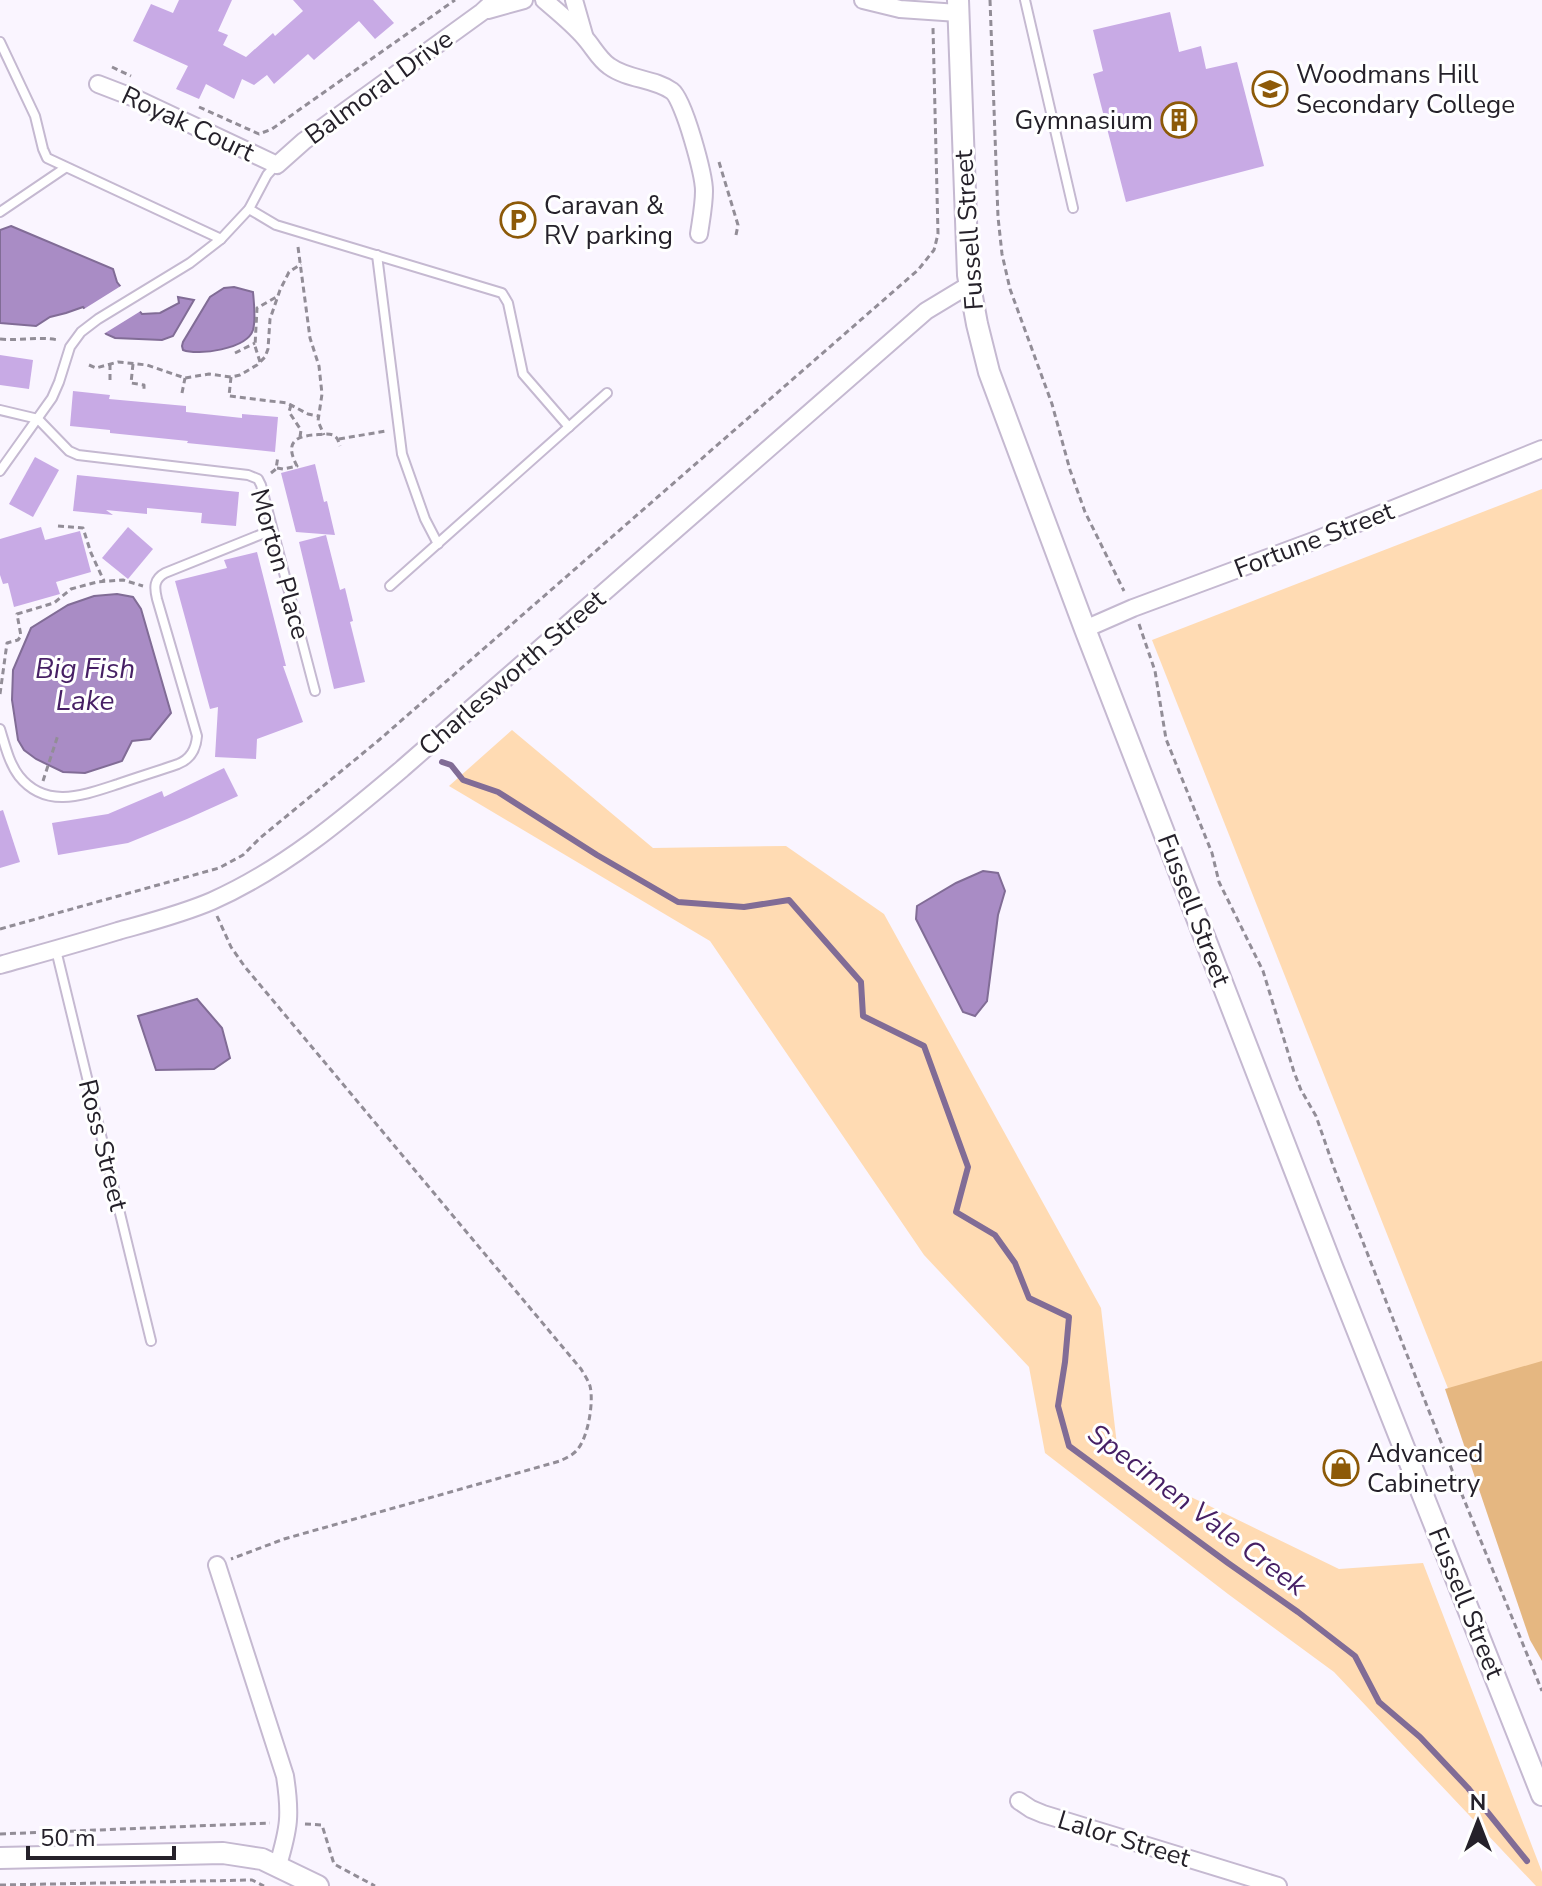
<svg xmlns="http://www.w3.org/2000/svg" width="1542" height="1886" font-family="'Nunito Sans',sans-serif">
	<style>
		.green { fill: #ffdbb3 }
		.forest { fill: #e5b781 }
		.water { fill: #a98cc5; stroke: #816c96; stroke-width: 2 }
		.pier { fill: #faf5ff }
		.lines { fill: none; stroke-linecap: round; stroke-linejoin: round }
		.stream { stroke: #816c96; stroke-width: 6 }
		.building { fill: #c8aae5 }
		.service-casing { stroke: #c5b9d1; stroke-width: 12 }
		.minor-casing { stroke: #c5b9d1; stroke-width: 20 }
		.tertiary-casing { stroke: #c5b9d1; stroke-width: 24 }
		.path { stroke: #928d97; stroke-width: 3; stroke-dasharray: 6 4; stroke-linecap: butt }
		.service { stroke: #fff; stroke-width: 8 }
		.minor { stroke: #fff; stroke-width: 16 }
		.tertiary { stroke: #fff; stroke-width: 20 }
		.labels { text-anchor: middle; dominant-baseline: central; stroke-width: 6; stroke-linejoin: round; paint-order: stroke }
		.poi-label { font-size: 26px; fill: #25212a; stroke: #fff; text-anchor: start }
		.street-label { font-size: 26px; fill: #25212a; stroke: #fff }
		.water-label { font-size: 28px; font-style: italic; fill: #461f64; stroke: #fff }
	</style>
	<rect width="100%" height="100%" fill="#faf5ff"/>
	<!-- green -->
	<g class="green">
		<polygon points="1542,489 1542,1626 1152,640"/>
		<polygon points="512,730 653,848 786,846 884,914 1101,1308 1119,1462 1339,1569 1423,1563 1542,1872 1542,1886 1536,1886 1334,1672 1228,1594 1045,1453 1029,1367 924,1255 710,941 449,786"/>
	</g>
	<!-- forest -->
	<polygon class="forest" points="1542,1361 1542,1661 1530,1640 1445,1389"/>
	<!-- water -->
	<g class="water">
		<polygon points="11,226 113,269 117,282 142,314 160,313 179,303 178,297 194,300 173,336 162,340 115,338 106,334 83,307 66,313 50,317 36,326 0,323 0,230"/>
		<path d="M 234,287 L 253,292 C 254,303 256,319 253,330 C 247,349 198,356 183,350 L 182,346 L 183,342 L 210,297 L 224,288 Z"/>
		<polygon points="117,594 133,597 141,609 171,713 150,739 132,741 122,761 85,773 63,772 36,759 24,750 18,740 12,700 13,670 31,628 68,605 94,596"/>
		<polygon points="983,871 998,873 1005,891 998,915 987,1001 975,1016 963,1012 916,919 917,906 956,883"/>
		<polygon points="197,999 222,1028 230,1058 214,1069 156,1070 138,1016"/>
	</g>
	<!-- pier -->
	<polygon class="pier" points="124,284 144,309 102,335 81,311 76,314"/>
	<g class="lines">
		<!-- stream -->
		<polyline class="stream" points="442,762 451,765 463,780 498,792 597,855 678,902 744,907 789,900 861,982 863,1016 924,1046 968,1167 956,1212 995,1235 1015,1263 1029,1298 1069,1317 1065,1362 1058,1406 1069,1446 1228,1563 1298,1612 1355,1656 1379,1702 1420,1737 1468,1788 1527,1861"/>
	</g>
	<!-- building -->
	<g class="building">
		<polygon points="179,0 232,0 218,31 228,35 223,45 246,57 273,33 275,36 303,11 293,0 373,0 394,23 375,39 359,21 314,60 308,54 274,84 267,75 254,85 242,79 234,99 206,84 199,99 176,89 188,66 133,41 151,4 173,13"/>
		<polygon points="1170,12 1179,52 1201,46 1206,69 1237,62 1264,166 1126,202 1093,74 1103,71 1093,30"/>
		<polygon points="0,355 33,360 29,389 0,385"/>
		<polygon points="73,391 110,395 109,399 186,406 186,412 242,418 242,414 278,417 275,452 187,443 188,441 110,433 110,430 70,426"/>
		<polygon points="35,457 59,470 33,517 9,504"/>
		<polygon points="315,464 324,502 327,501 335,535 296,532 281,473"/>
		<polygon points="77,475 239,492 236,526 201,523 202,513 147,508 147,514 106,510 113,515 73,511"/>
		<polygon points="41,527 45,540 80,531 91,572 56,582 60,594 14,607 8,583 3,584 0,575 0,539"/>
		<polygon points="128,527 153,549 128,579 102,558"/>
		<polygon points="326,535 340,590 345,588 353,621 350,622 365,682 334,689 299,542"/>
		<polygon points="257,552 286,666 283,666 303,722 257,739 256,759 215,757 218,707 210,709 175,581 227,568 224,560"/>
		<polygon points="224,768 238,796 187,819 128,843 58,855 52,823 108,814 162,791 164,797"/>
		<polygon points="3,810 20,862 0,868 0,811"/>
	</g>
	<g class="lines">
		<defs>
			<g id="service">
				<polyline points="1025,0 1073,208"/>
				<polyline points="0,42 35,116 43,149 47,158 221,239"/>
				<polyline points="249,209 276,225 502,293 508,303 523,374 569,427"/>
				<polyline points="0,212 65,168"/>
				<polyline points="377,255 402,454 425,519 438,544"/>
				<polyline points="0,410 38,419 69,451 78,455 248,475 258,479 261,485 315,691"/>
				<polyline points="0,471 52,398 59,382 70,347 81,332 98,319 190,263 221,239 249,209 267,175 276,165"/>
				<polyline points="390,586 607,393"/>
				<path d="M 0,729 C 5,745 9,763 19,776 C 46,810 84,795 118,784 C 138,777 158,771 178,764 C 191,759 196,749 197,736 L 157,599 C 154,587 154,579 165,573 L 272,530"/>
				<polyline points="56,950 151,1341"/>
			</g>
			<g id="minor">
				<path d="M 544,0 C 558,12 573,24 585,38 C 593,47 599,59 609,66 C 628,80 654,78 672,91 C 684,100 704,175 704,191 C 704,205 701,220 699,234"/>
				<polyline points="574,0 584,35"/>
				<polyline points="863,0 900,9 958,13"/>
				<polyline points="488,10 524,0"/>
				<polyline points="98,84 137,99 277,165 304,141 482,12 495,0"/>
				<polyline points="1085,629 1133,608 1316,540 1542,449"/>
				<path d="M 0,965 C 39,954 79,943 118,931 C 150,922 182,914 212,901 C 284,869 344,818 403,768 L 926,311 L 969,285"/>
				<path d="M 217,1565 L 285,1776 C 291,1815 289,1828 278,1865"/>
				<polyline points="1019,1801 1031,1809 1043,1814 1278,1886"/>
			</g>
			<g id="tertiary">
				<polyline points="958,0 968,275 977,324 989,372 1085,629 1333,1269 1542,1795"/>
				<polyline points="0,1858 223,1853 262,1859 318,1886"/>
			</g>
		</defs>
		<!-- service casing -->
		<use href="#service" class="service-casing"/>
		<!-- minor casing -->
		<use href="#minor" class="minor-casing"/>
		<!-- tertiary casing -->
		<use href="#tertiary" class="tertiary-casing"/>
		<!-- path -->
		<g class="path">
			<polyline points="990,0 998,217 1002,254 1010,289 1052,404 1070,470 1085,512 1124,591"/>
			<polyline points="112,67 131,76"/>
			<polyline points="199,107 259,134 272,129 455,0"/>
			<polyline points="719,162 738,225 736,235"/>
			<polyline points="298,247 310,338 319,366 322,394 318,421 324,435"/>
			<path d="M 0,339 C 20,341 38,336 58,340"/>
			<polyline points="235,353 255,343"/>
			<polyline points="260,362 255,346 257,308 278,296"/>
			<polyline points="110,364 110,384"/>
			<polyline points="133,364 131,383 144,385 144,390"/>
			<polyline points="89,365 96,368 118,362 147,365 185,378 209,374 231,377 240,375 257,365 265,357 268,349 270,319 280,290 289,272 301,264"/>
			<polyline points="231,377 229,396 287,403 308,414 318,416"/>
			<polyline points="182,393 185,378"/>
			<polyline points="291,405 289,412 301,430 300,437"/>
			<polyline points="339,439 386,431"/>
			<path d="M 277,468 L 283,469 L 297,466 C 287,447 290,437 313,435 C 318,435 327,433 333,435 C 338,438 338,440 340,446"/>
			<polyline points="271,473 276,469 278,456"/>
			<polyline points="58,526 83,528 91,553 104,581"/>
			<polyline points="1139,624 1155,671 1166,739 1212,853 1219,882 1263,971 1294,1072 1301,1090 1316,1116 1334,1168 1452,1470 1542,1691"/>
			<polyline points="0,694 7,643 18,640 21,636 17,614 54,603 71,589 97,582 123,580 143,586"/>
			<polyline points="43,781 58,735"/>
			<path d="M 217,916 L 231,947 L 245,967 L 581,1369 C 584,1374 588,1380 590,1386 C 594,1402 588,1438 577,1450 C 573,1455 566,1458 560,1461 L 284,1539 L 231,1559"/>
			<polyline points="0,929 219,868 243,855 260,838 379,740 918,270 934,250 938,234 933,28"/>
			<polyline points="305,1824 322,1825 334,1864 375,1886"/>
			<polyline points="0,1834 270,1823"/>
			<polyline points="0,1885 252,1880 264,1886"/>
		</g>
		<!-- service -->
		<use href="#service" class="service"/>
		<!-- minor -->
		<use href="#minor" class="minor"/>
		<!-- tertiary -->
		<use href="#tertiary" class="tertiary"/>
	</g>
	<!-- icons -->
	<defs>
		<symbol id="school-ring" viewBox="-11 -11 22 22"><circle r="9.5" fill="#fff" stroke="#8d5a08" stroke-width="1.5"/><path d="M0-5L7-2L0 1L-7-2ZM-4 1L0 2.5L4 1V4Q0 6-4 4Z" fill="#8d5a08"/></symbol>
		<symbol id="building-ring" viewBox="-11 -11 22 22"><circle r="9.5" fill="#fff" stroke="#8d5a08" stroke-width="1.5"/><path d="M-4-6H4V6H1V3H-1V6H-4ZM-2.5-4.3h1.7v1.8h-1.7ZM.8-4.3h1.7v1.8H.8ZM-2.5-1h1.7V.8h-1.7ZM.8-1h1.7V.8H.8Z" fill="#8d5a08"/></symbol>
		<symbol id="parking-ring" viewBox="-11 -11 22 22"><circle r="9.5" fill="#fff" stroke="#8d5a08" stroke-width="1.5"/><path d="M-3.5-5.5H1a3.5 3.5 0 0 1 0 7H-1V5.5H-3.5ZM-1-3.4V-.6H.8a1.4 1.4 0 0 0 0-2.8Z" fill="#8d5a08"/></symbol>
		<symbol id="shop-ring" viewBox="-11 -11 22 22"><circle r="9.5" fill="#fff" stroke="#8d5a08" stroke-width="1.5"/><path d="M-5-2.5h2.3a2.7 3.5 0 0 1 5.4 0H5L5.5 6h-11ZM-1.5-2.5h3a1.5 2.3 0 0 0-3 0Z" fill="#8d5a08"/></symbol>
	</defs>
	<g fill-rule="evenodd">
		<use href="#school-ring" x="1250" y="69" width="40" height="40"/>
		<use href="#building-ring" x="1159" y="100" width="40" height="40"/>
		<use href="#parking-ring" x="498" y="200" width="40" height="40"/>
		<use href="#shop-ring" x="1321" y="1448" width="40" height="40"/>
	</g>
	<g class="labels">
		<!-- poi labels -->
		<g class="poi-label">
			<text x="1296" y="74">Woodmans Hill<tspan x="1296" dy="30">Secondary College</tspan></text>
			<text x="1153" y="120" text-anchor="end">Gymnasium</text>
			<text x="544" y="205">Caravan &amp;<tspan x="544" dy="30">RV parking</tspan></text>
			<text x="1367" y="1453">Advanced<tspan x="1367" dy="30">Cabinetry</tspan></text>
		</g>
		<!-- street labels -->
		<g class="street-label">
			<text transform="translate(379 87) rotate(-36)">Balmoral Drive</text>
			<text transform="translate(188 124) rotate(25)">Royak Court</text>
			<text transform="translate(969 230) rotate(-94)">Fussell Street</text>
			<text transform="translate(1314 540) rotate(-21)">Fortune Street</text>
			<text transform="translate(280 564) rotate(74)">Morton Place</text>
			<text transform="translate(512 673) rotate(-41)">Charlesworth Street</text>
			<text transform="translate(1194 910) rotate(69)">Fussell Street</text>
			<text transform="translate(103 1145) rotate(76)">Ross Street</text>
			<text transform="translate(1466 1603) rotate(68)">Fussell Street</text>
			<text transform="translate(1124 1839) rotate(17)">Lalor Street</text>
		</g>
		<!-- water labels -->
		<g class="water-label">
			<text x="85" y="669">Big Fish<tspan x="85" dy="32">Lake</tspan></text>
			<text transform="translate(1197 1510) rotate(37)">Specimen Vale Creek</text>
		</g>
	</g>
	<!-- north arrow -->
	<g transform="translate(1478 1822)" stroke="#ffffff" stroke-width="6" paint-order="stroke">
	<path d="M0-6L14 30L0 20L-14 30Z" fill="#25212a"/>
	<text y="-12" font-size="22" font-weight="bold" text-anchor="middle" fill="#25212a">N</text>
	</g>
	<!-- scale -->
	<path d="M28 1846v12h146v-12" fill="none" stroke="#25212a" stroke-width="4"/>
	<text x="40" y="1846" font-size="24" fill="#25212a" stroke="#ffffff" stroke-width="6" paint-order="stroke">50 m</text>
</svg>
